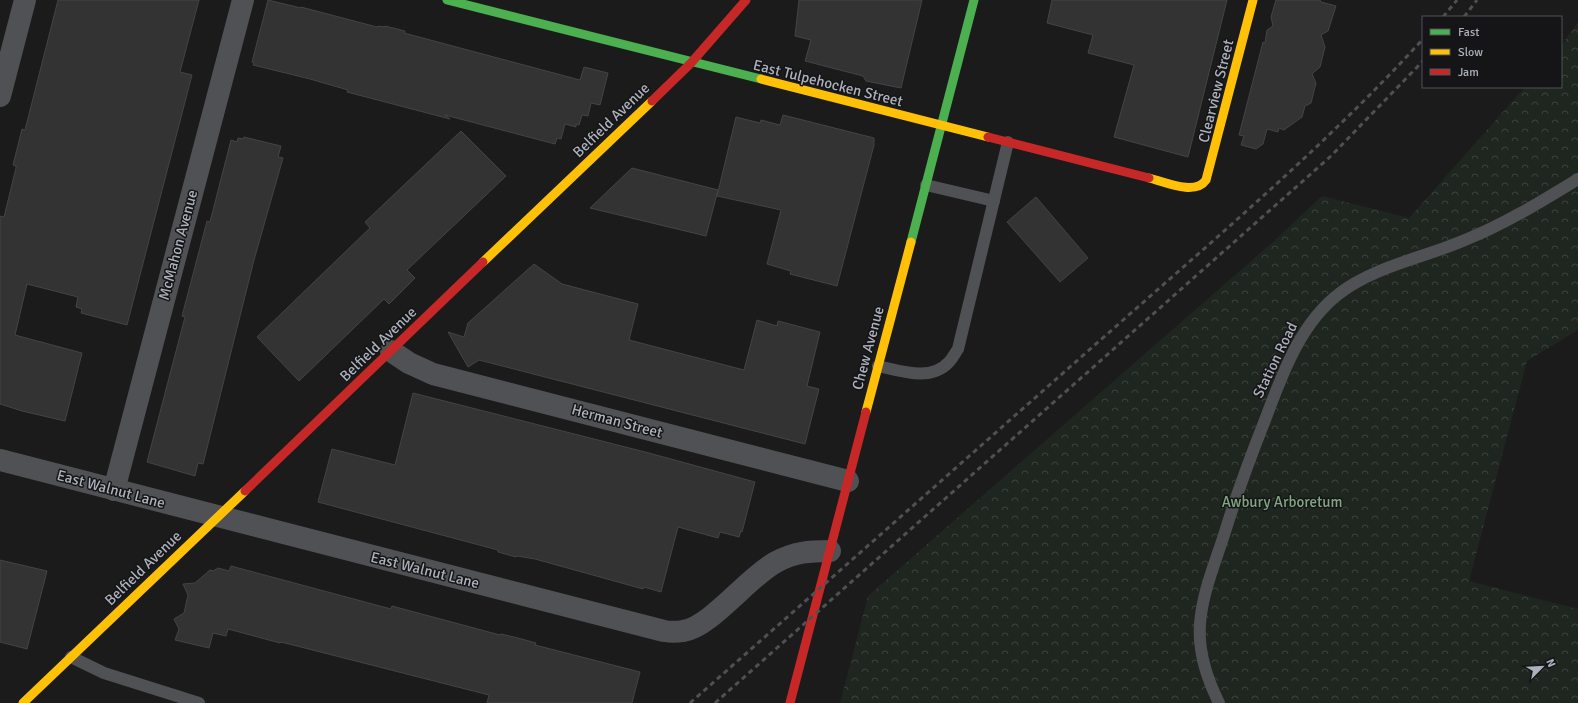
<svg xmlns="http://www.w3.org/2000/svg" width="1578" height="703" font-family="Signika,sans-serif">
	<style>
		.park { fill: url(#park-crowns) }
		.building { fill: #333; stroke: #434447 }
		.lines { fill: none; stroke-linecap: round; stroke-linejoin: round }
		.lane { stroke: #4f5154; stroke-width: 12 }
		.street { stroke: #4f5154; stroke-width: 22 }
		.fast { stroke: #4caf50; stroke-width: 9 }
		.slow { stroke: #ffc107; stroke-width: 9 }
		.jam { stroke: #c62828; stroke-width: 9 }
		.rail { stroke: #4f5053; stroke-width: 3; stroke-dasharray: 5 4; stroke-linecap: butt }
		.labels { text-anchor: middle; dominant-baseline: central; stroke-width: 3; stroke-linejoin: round; paint-order: stroke }
		.street-label { font-size: 15px; fill: #acb1bc; stroke: #151517 }
		.park-label { font-size: 15px; fill: #82a883; stroke: #151517 }
	</style>
	<defs>
		<pattern id="park-crowns" width="20" height="18" patternUnits="userSpaceOnUse"><rect width="20" height="18" fill="#1e261f"/><path d="M2 6a3 3 0 1 1 6 0M12 15a3 3 0 1 1 6 0" fill="none" stroke="#3c433e"/></pattern>
	</defs>
	<rect width="100%" height="100%" fill="#1b1b1b"/>
	<!-- park -->
	<polygon class="park" points="1578,22 1578,330 1527,361 1469,581 1578,609 1578,703 840,703 868,596 1274,241 1322,196 1409,218 1525,87 1561,87 1561,46"/>
	<!-- building -->
	<g class="building">
		<polygon points="58,0 199,0 180,72 192,75 127,325 81,313 82,309 76,307 78,297 27,284 15,335 82,353 65,421 22,411 0,404 0,216 4,217 16,168 16,166 13,165 22,129 25,130"/>
		<polygon points="268,0 301,8 301,7 377,27 378,26 385,27 385,26 405,31 404,33 580,80 584,67 608,73 600,105 591,103 588,116 582,115 579,125 576,124 576,127 565,124 561,139 557,138 555,144 445,115 450,119 347,92 348,90 310,79 253,65 254,63 252,62"/>
		<polygon points="799,0 922,0 901,88 866,81 863,76 805,61 811,40 795,36"/>
		<polygon points="1052,0 1227,0 1188,157 1114,137 1134,65 1088,53 1093,35 1047,23"/>
		<polygon points="1276,0 1320,0 1321,2 1336,6 1328,31 1321,35 1325,47 1320,67 1312,74 1316,83 1311,103 1305,106 1302,117 1284,130 1279,128 1278,132 1267,129 1263,144 1256,149 1241,145 1244,136 1239,135 1263,42 1265,43 1267,30 1273,26 1271,17"/>
		<polygon points="783,115 874,138 874,145 837,286 790,274 791,271 767,264 781,210 717,196 736,117 760,123 761,120 780,125"/>
		<polygon points="461,131 506,176 407,270 415,278 389,304 384,299 299,381 257,337 370,228 365,222"/>
		<polygon points="244,137 281,146 278,157 283,158 254,260 203,464 198,463 195,476 147,462 185,317 182,316 207,221 210,222 231,140 237,142 238,138 243,139"/>
		<polygon points="632,168 718,190 706,236 590,208"/>
		<polygon points="1036,197 1088,258 1060,282 1007,222"/>
		<polygon points="534,264 562,284 638,304 629,340 744,370 757,320 777,326 778,321 820,332 807,386 819,389 805,444 479,360 468,367 448,332 464,337 468,323"/>
		<polygon points="413,393 649,453 755,482 742,532 741,531 739,537 720,532 718,538 678,527 661,592 644,587 643,589 535,559 517,556 516,557 498,552 498,550 318,502 332,449 395,465"/>
		<polygon points="0,560 47,571 27,649 0,642"/>
		<polygon points="231,566 391,609 392,606 500,635 501,634 518,638 536,643 535,645 640,672 632,703 487,703 489,695 289,644 281,642 280,643 228,629 226,636 213,633 209,648 175,640 179,629 174,619 184,613 188,595 183,584 195,583 210,570 213,571 218,568 229,571"/>
	</g>
	<g class="lines">
		<!-- lane -->
		<g class="lane">
			<polyline points="926,185 994,201"/>
			<path d="M 878,366 C 901,371 931,382 949,362 C 953,358 955,353 958,349 L 1008,142"/>
			<polyline points="71,657 104,673 199,703"/>
			<path d="M 1219,703 C 1207,679 1198,651 1200,624 C 1202,594 1215,563 1224,535 C 1236,496 1250,458 1265,420 C 1282,375 1300,323 1340,293 C 1373,267 1426,257 1465,240 C 1505,224 1542,201 1578,179"/>
		</g>
		<!-- street -->
		<g class="street">
			<polyline points="0,96 25,0"/>
			<polyline points="391,351 409,363 433,374 848,481"/>
			<path d="M 0,460 L 664,631 C 670,632 677,632 683,631 C 711,627 748,577 776,562 C 795,552 809,551 830,551"/>
			<polyline points="114,490 243,0"/>
		</g>
		<!-- fast -->
		<g class="fast">
			<polyline points="447,0 761,79"/>
			<polyline points="911,242 974,0"/>
		</g>
		<!-- slow -->
		<g class="slow">
			<polyline points="761,79 988,137"/>
			<path d="M 1149,178 C 1165,182 1195,196 1206,180 L 1253,0"/>
			<polyline points="483,262 652,101"/>
			<polyline points="866,412 911,242"/>
			<polyline points="23,703 245,491"/>
		</g>
		<!-- jam -->
		<g class="jam">
			<polyline points="652,101 691,63 746,0"/>
			<polyline points="988,137 1149,178"/>
			<polyline points="245,491 483,262"/>
			<polyline points="790,703 866,412"/>
		</g>
		<!-- rail -->
		<g class="rail">
			<polyline points="1443,17 1457,0"/>
			<polyline points="1464,17 1477,0"/>
			<path d="M 690,703 C 834,576 978,448 1122,321 C 1225,230 1330,141 1423,39"/>
			<polyline points="715,703 1331,156 1423,61"/>
		</g>
	</g>
	<g class="labels">
		<!-- street labels -->
		<g class="street-label">
			<text transform="translate(828 83) rotate(14)">East Tulpehocken Street</text>
			<text transform="translate(1216 91) rotate(-76)">Clearview Street</text>
			<text transform="translate(611 120) rotate(-44)">Belfield Avenue</text>
			<text transform="translate(178 245) rotate(-75)">McMahon Avenue</text>
			<text transform="translate(378 344) rotate(-44)">Belfield Avenue</text>
			<text transform="translate(868 348) rotate(-75)">Chew Avenue</text>
			<text transform="translate(1275 360) rotate(-64)">Station Road</text>
			<text transform="translate(617 421) rotate(15)">Herman Street</text>
			<text transform="translate(111 489) rotate(15)">East Walnut Lane</text>
			<text transform="translate(143 568) rotate(-44)">Belfield Avenue</text>
			<text transform="translate(425 570) rotate(14)">East Walnut Lane</text>
		</g>
		<!-- park labels -->
		<g class="park-label">
			<text x="1282" y="502">Awbury Arboretum</text>
		</g>
	</g>
	<!-- legend -->
	<rect x="1422" y="16" width="140" height="72" fill="#151517" stroke="#515359"/>
	<rect x="1430" y="29" width="20" height="6" fill="#4caf50" stroke="#515359"/>
	<text x="1458" y="36" font-size="12" fill="#acb1bc">Fast</text>
	<rect x="1430" y="49" width="20" height="6" fill="#ffc107" stroke="#515359"/>
	<text x="1458" y="56" font-size="12" fill="#acb1bc">Slow</text>
	<rect x="1430" y="69" width="20" height="6" fill="#c62828" stroke="#515359"/>
	<text x="1458" y="76" font-size="12" fill="#acb1bc">Jam</text>
	<!-- north arrow -->
	<g transform="translate(1542 667) rotate(66)" stroke="#151517" stroke-width="3" paint-order="stroke">
	<path d="M0-3L7 15L0 10L-7 15Z" fill="#acb1bc"/>
	<text y="-6" font-size="11" font-weight="bold" text-anchor="middle" fill="#acb1bc">N</text>
	</g>
</svg>
